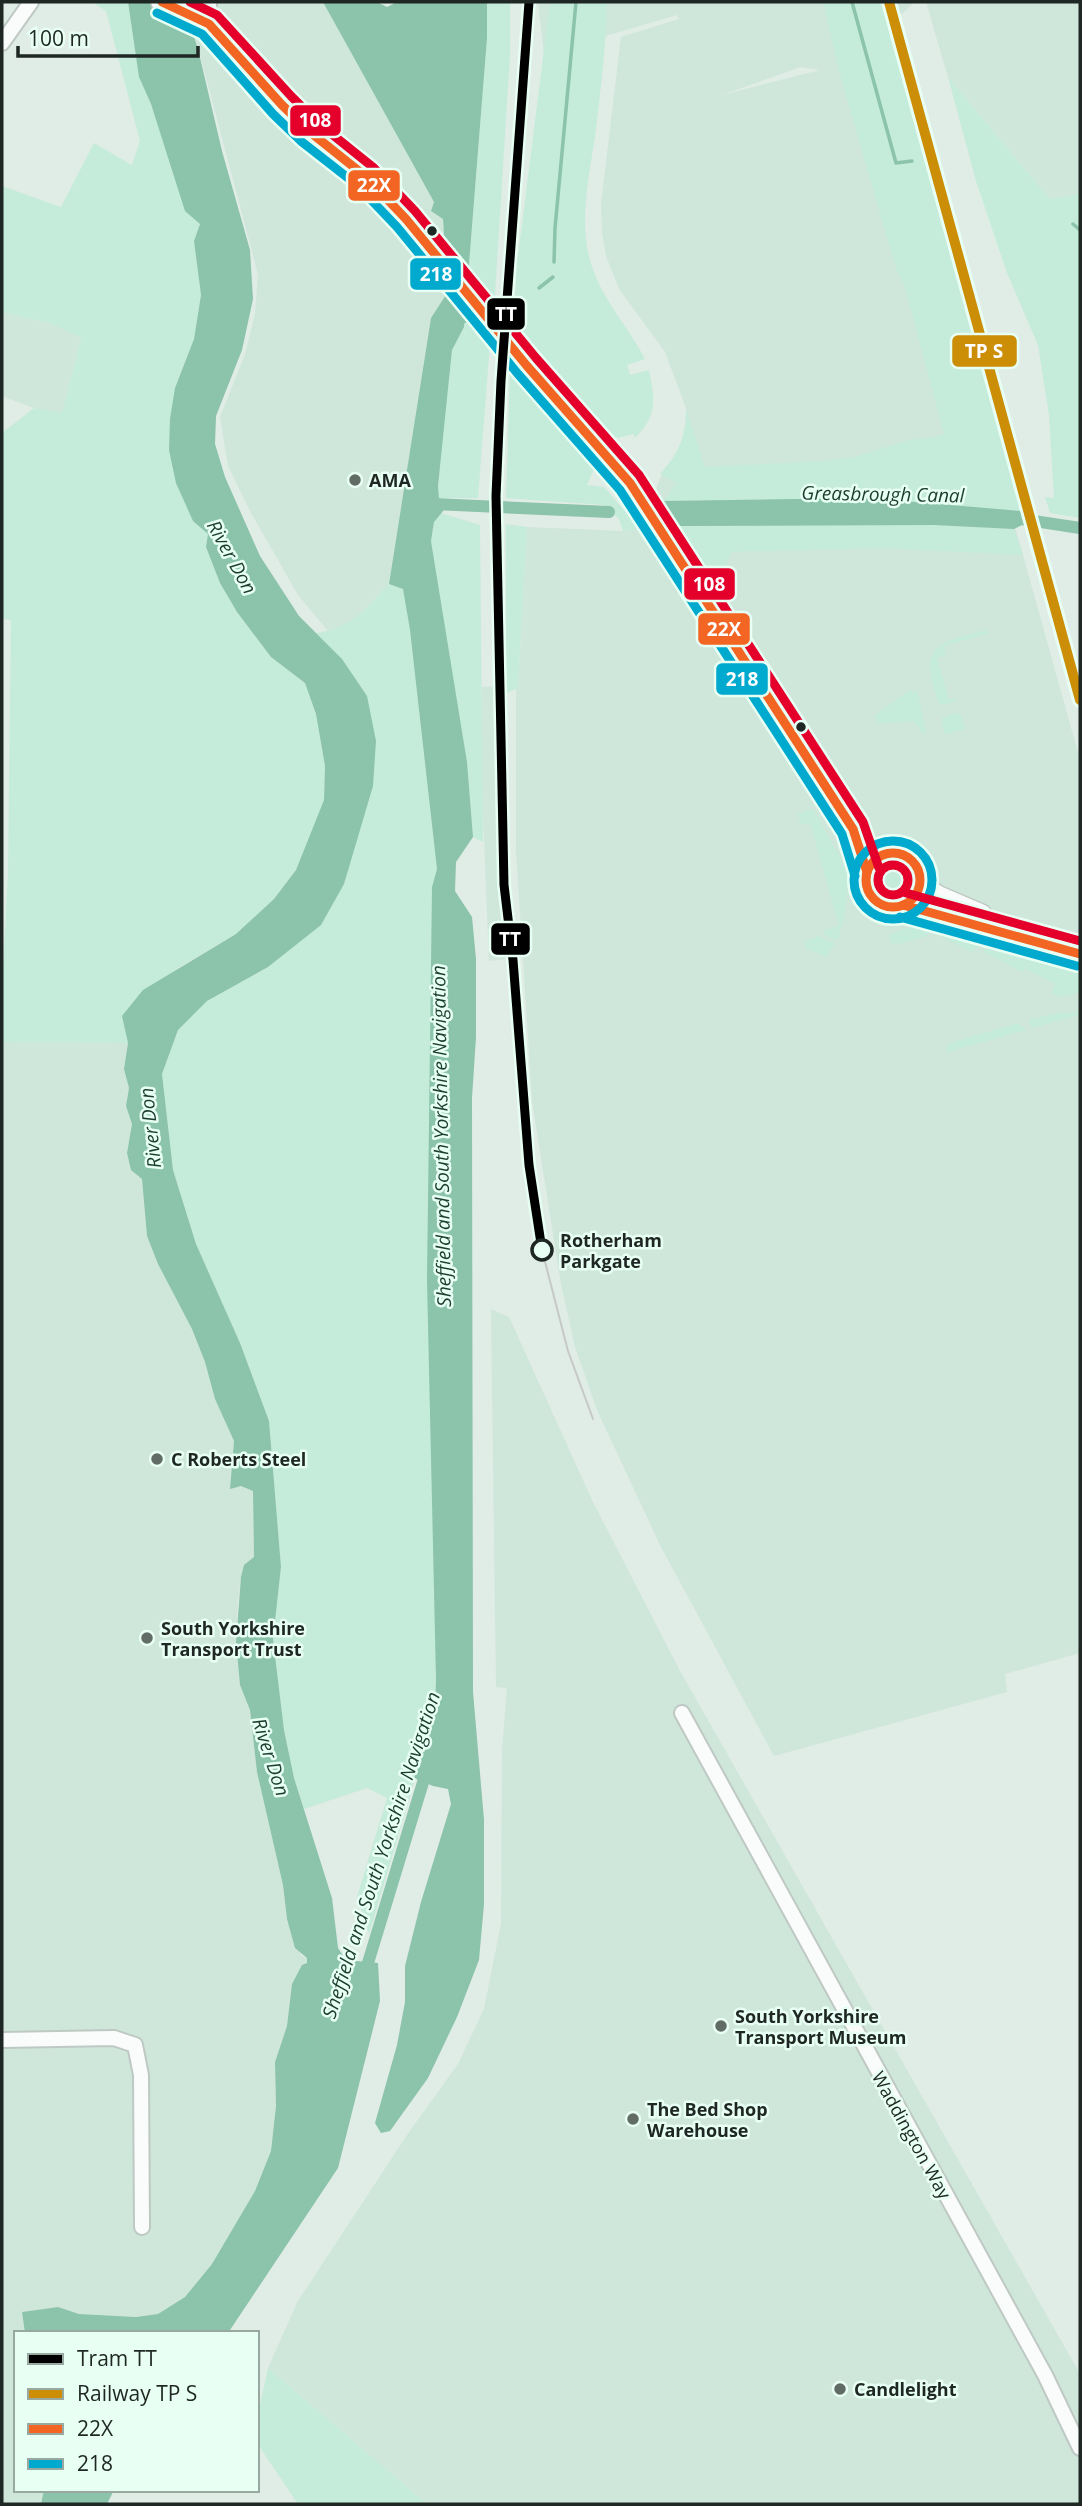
<svg xmlns="http://www.w3.org/2000/svg" width="1082" height="2506" font-family="'Open Sans',sans-serif">
	<style>
		.built { fill: #cfe6db; fill-rule: evenodd }
		.green { fill: #c5ebda }
		.water { fill: #8bc3ab }
		.lines { fill: none; stroke-linecap: round; stroke-linejoin: round }
		.stream { stroke: #8bc3ab; stroke-width: 3.5 }
		.canal { stroke: #8bc3ab; stroke-width: 12 }
		.street-casing { stroke: #bfc9c4; stroke-width: 18 }
		.primary-casing { stroke: #bfc9c4; stroke-width: 24 }
		.street { stroke: #fafcfb; stroke-width: 14 }
		.primary { stroke: #fafcfb; stroke-width: 21 }
		.tram { stroke: #c6c9c8; stroke-width: 2 }
		.bus-1-casing { stroke: #e8fff4; stroke-width: 14 }
		.bus-2-casing { stroke: #e8fff4; stroke-width: 14 }
		.bus-3-casing { stroke: #e8fff4; stroke-width: 14 }
		.bus-1 { stroke: #f26522; stroke-width: 9 }
		.bus-2 { stroke: #00a9ce; stroke-width: 9 }
		.bus-3 { stroke: #e4002b; stroke-width: 9 }
		.rail-1-casing { stroke: #e8fff4; stroke-width: 16 }
		.rail-1 { stroke: #cc8d07; stroke-width: 10 }
		.tram-1-casing { stroke: #e8fff4; stroke-width: 14 }
		.tram-1 { stroke: #000; stroke-width: 9 }
		.bus-dot { fill: #1e2723; stroke: #e8fff4; stroke-width: 2.5 }
		.poi-dot { fill: #626c67; stroke: #e8fff4; stroke-width: 2.5 }
		.stop-dot { fill: #e8fff4; stroke: #1e2723; stroke-width: 3.5 }
		.labels { text-anchor: middle; dominant-baseline: central; stroke-width: 5; stroke-linejoin: round; paint-order: stroke }
		.poi-label { font-size: 18px; font-weight: bold; fill: #1e2723; stroke: #e8fff4; text-anchor: start }
		.stop-label { font-size: 18px; font-weight: bold; fill: #1e2723; stroke: #e8fff4; text-anchor: start }
		.street-label { font-size: 18px; fill: #1e2723; stroke: #e8fff4 }
		.water-label { font-size: 19px; font-style: italic; fill: #1b3d30; stroke: #e8fff4 }
		.line-badge { stroke: #e8fff4; stroke-width: 2.5 }
		.badge-label { font-size: 19px; text-anchor: middle; font-weight: bold; fill: #fff }
	</style>
	<rect width="100%" height="100%" fill="#e0ece6"/>
	<!-- built -->
	<g class="built">
		<polygon points="186,2 323,2 434,202 431,211 443,219 445,248 450,254 449,290 431,318 389,584 351,623 328,631 298,595 250,511 228,466 220,417 245,354 255,314 258,274"/>
		<path d="M 538,2 L 915,2 L 844,66 L 917,175 L 1080,760 L 1080,1653 L 1005,1674 L 1007,1692 L 774,1756 L 661,1547 L 597,1410 L 575,1347 L 561,1284 L 532,1101 L 516,850 L 516,689 L 518,685 L 527,527 L 623,531 L 640,529 L 664,469 L 675,458 L 686,429 L 686,408 L 665,352 L 619,289 L 606,256 L 602,232 L 601,204 L 621,37 L 679,19 L 677,15 L 544,54 ZM 800,67 L 820,70 L 722,95 Z"/>
		<polygon points="926,2 1080,2 1080,194 1050,199 948,77"/>
		<polygon points="2,312 52,324 81,337 62,414 34,408 2,396"/>
		<polygon points="504,686 506,879 513,958 489,961 481,765 482,687"/>
		<polygon points="2,1042 128,1043 124,1069 129,1088 126,1106 132,1124 127,1153 131,1170 142,1179 147,1236 158,1264 192,1329 205,1362 215,1399 234,1441 230,1488 241,1486 253,1491 254,1557 241,1577 238,1602 236,1642 240,1685 250,1710 257,1772 283,1885 287,1919 301,1955 307,1958 307,1964 292,1984 287,2026 275,2062 276,2106 271,2151 255,2191 212,2264 185,2297 158,2314 136,2317 79,2314 58,2307 22,2312 25,2333 16,2333 16,2490 44,2490 41,2504 2,2504"/>
		<polygon points="491,1309 509,1317 592,1500 680,1671 1080,2374 1080,2504 427,2504 268,2368 298,2301 407,2135 458,2064 484,2009 501,1924 502,1751 507,1688 496,1687"/>
	</g>
	<!-- green -->
	<g class="green">
		<polygon points="92,2 128,2 139,77 151,104 166,147 200,224 194,241 201,295 194,339 175,388 193,521 208,534 206,547 220,583 237,612 271,657 305,683 316,714 325,766 324,801 296,870 274,899 236,934 178,968 123,1016 128,1043 2,1042 2,987 8,875 11,620 2,619 2,433 34,408 62,413 81,338 52,324 2,312 2,186 61,207 94,143 132,165 140,141 106,11"/>
		<polygon points="487,2 510,2 510,55 494,310 468,278 487,38"/>
		<path d="M 550,2 L 607,2 C 606,45 601,87 596,129 C 590,174 577,223 592,267 C 604,302 629,328 645,359 L 627,365 L 630,375 L 649,370 C 655,400 658,415 635,438 L 633,434 L 618,438 L 608,433 L 572,394 L 541,368 L 513,332 L 517,264 Z"/>
		<path d="M 823,2 L 882,2 L 1021,511 L 868,498 L 664,501 L 677,483 L 660,474 C 679,454 686,436 686,409 L 705,467 L 823,461 L 854,457 L 912,439 L 931,438 L 944,434 L 904,284 L 897,272 L 839,72 Z"/>
		<polygon points="948,77 1050,199 1080,194 1080,518 1050,513 1045,497 1054,498 1049,415 1038,345 1007,273 976,181"/>
		<polygon points="466,310 490,342 478,498 439,498 438,486 452,350 464,327"/>
		<polygon points="510,368 531,389 594,469 587,485 604,487 640,529 623,531 619,519 605,505 506,498"/>
		<polygon points="441,513 480,525 483,842 473,837 467,762 431,541 434,522"/>
		<polygon points="506,524 527,527 518,685 516,689 506,693"/>
		<polygon points="934,525 1014,529 1023,555 881,548 731,552 719,588 678,526"/>
		<path d="M 389,584 L 403,588 L 410,630 L 437,869 L 432,887 L 436,1679 L 435,1712 L 369,1934 L 357,1897 L 387,1798 L 367,1788 L 304,1809 L 294,1778 L 284,1730 L 273,1639 L 281,1566 L 269,1421 L 240,1343 L 196,1244 L 173,1170 L 162,1074 L 178,1030 L 207,1001 L 268,967 L 344,884 L 357,834 L 342,659 L 316,633 C 353,628 364,609 389,584 Z"/>
		<path d="M 986,630 L 989,633 L 944,646 L 946,655 L 937,658 L 949,700 L 956,698 L 957,700 L 945,705 L 938,702 C 935,691 929,674 930,663 C 934,638 967,636 986,630 Z"/>
		<polygon points="910,690 918,692 926,731 925,735 913,721 877,724 875,715"/>
		<polygon points="956,713 961,715 965,729 945,734 942,723 943,717"/>
		<polygon points="813,809 849,873 845,915 838,939 835,940 824,935 825,930 839,926 810,823 801,825 798,814"/>
		<circle cx="892" cy="880" r="17"/>
		<polygon points="911,926 988,937 985,943 972,952 930,931 926,936 896,945 890,942 889,935"/>
		<polygon points="818,936 835,943 827,957 805,948 805,942"/>
		<path d="M 991,937 L 1029,952 L 1075,964 L 1080,981 L 1080,992 C 1069,996 1062,999 1051,993 L 1055,984 L 1025,969 L 1022,972 L 983,952 L 988,945 Z"/>
		<polygon points="1080,1012 1080,1015 1032,1028 1028,1020 1057,1013"/>
		<polygon points="1018,1023 1026,1030 947,1052 946,1047 953,1042"/>
		<polygon points="268,2368 427,2504 298,2504 257,2443 257,2419"/>
	</g>
	<!-- water -->
	<g class="water">
		<polygon points="128,2 183,2 198,49 222,151 250,250 253,299 242,350 216,416 215,444 225,477 260,556 299,616 342,659 367,696 376,741 373,786 344,884 321,925 268,967 207,1001 178,1030 162,1074 173,1170 196,1244 240,1343 269,1421 281,1567 273,1639 284,1730 294,1778 332,1898 338,1948 346,1960 378,1963 380,2001 338,2168 228,2333 25,2333 22,2312 58,2307 79,2314 136,2317 158,2314 185,2297 212,2264 255,2191 271,2151 276,2106 275,2062 287,2026 292,1984 302,1965 307,1963 307,1958 295,1948 287,1919 283,1885 257,1772 250,1710 240,1685 236,1642 241,1577 244,1565 254,1557 253,1491 241,1486 230,1489 234,1441 215,1399 205,1362 192,1329 158,1264 147,1236 142,1179 131,1170 127,1153 132,1124 126,1106 129,1088 124,1069 128,1043 122,1016 143,990 236,934 274,899 296,870 324,800 325,766 316,714 305,683 271,657 237,612 220,583 206,547 208,534 193,521 176,483 169,450 170,419 175,388 194,339 201,295 194,241 200,224 185,211 151,104 139,77"/>
		<polygon points="323,2 377,2 387,7 397,2 487,3 487,38 464,327 452,350 438,486 439,498 448,505 434,522 431,541 467,762 473,837 456,862 455,891 472,917 476,959 476,1037 472,1098 473,1692 484,1820 484,1904 479,1960 457,2017 428,2078 390,2131 381,2133 375,2123 397,2045 405,2002 405,1966 421,1902 451,1804 448,1789 433,1786 414,1778 435,1712 436,1679 427,1280 432,887 437,869 410,630 403,589 389,584 431,318 449,290 450,255 445,249 443,219 431,211 434,202"/>
		<polygon points="868,498 1021,511 1026,523 1014,529 934,525 678,526 664,501"/>
		<polygon points="44,2490 114,2490 107,2504 41,2504"/>
	</g>
	<g class="lines">
		<!-- stream -->
		<g class="stream">
			<polyline points="852,2 896,163 912,161"/>
			<polyline points="1073,224 1080,230"/>
			<polyline points="554,262 555,228 576,2"/>
			<polyline points="539,288 553,277"/>
			<polyline points="513,304 521,299"/>
			<polyline points="461,322 477,318"/>
		</g>
		<!-- canal -->
		<g class="canal">
			<polyline points="434,504 609,512"/>
			<polyline points="1008,517 1080,528"/>
			<polyline points="364,1976 428,1766"/>
		</g>
		<defs>
			<g id="street">
				<polyline points="209,24 209,2"/>
				<polyline points="2,43 31,2"/>
				<polyline points="682,1713 1045,2375 1080,2448"/>
				<polyline points="2,2040 114,2038 135,2045 141,2075 142,2227"/>
			</g>
			<g id="primary">
				<polyline points="162,2 209,24 282,105 310,132 365,176 406,219 527,366 630,483 853,829 867,872"/>
				<circle cx="893" cy="880" r="27"/>
				<polyline points="919,885 939,897 981,915"/>
				<polyline points="903,905 1080,954"/>
			</g>
		</defs>
		<!-- street casing -->
		<use href="#street" class="street-casing"/>
		<!-- primary casing -->
		<use href="#primary" class="primary-casing"/>
		<!-- street -->
		<use href="#street" class="street"/>
		<!-- primary -->
		<use href="#primary" class="primary"/>
		<!-- tram -->
		<polyline class="tram" points="542,1250 568,1351 593,1419"/>
		<defs>
			<g id="bus-1">
				<polyline points="162,2 209,24 282,105 310,132 365,176 406,219 527,366 630,483 853,829 867,872"/>
				<circle cx="893" cy="880" r="27"/>
				<polyline points="903,905 1080,954"/>
			</g>
			<g id="bus-2">
				<polyline points="157,13 202,34 273,114 302,142 357,185 397,227 518,374 620,490 842,834 855,876"/>
				<circle cx="893" cy="880" r="39"/>
				<polyline points="900,917 1077,966"/>
			</g>
			<g id="bus-3">
				<polyline points="190,2 217,15 291,96 318,123 374,168 415,211 536,358 639,475 863,822 879,868"/>
				<circle cx="893" cy="880" r="15"/>
				<polyline points="906,893 1080,941"/>
			</g>
		</defs>
		<!-- bus-1 casing -->
		<use href="#bus-1" class="bus-1-casing"/>
		<!-- bus-2 casing -->
		<use href="#bus-2" class="bus-2-casing"/>
		<!-- bus-3 casing -->
		<use href="#bus-3" class="bus-3-casing"/>
		<!-- bus-1 -->
		<use href="#bus-1" class="bus-1"/>
		<!-- bus-2 -->
		<use href="#bus-2" class="bus-2"/>
		<!-- bus-3 -->
		<use href="#bus-3" class="bus-3"/>
		<defs>
			<polyline id="rail-1" points="889,2 1080,700"/>
		</defs>
		<!-- rail-1 casing -->
		<use href="#rail-1" class="rail-1-casing"/>
		<!-- rail-1 -->
		<use href="#rail-1" class="rail-1"/>
		<defs>
			<polyline id="tram-1" points="529,2 501,381 496,496 504,885 513,960 529,1165 542,1250"/>
		</defs>
		<!-- tram-1 casing -->
		<use href="#tram-1" class="tram-1-casing"/>
		<!-- tram-1 -->
		<use href="#tram-1" class="tram-1"/>
	</g>
	<!-- markers -->
	<g class="bus-dot">
		<circle cx="432" cy="231" r="6"/>
		<circle cx="801" cy="727" r="6"/>
	</g>
	<g class="poi-dot">
		<circle cx="355" cy="480" r="7"/>
		<circle cx="157" cy="1459" r="7"/>
		<circle cx="147" cy="1638" r="7"/>
		<circle cx="721" cy="2026" r="7"/>
		<circle cx="633" cy="2119" r="7"/>
		<circle cx="840" cy="2389" r="7"/>
	</g>
	<circle class="stop-dot" cx="542" cy="1250" r="10"/>
	<g class="labels">
		<!-- poi labels -->
		<g class="poi-label">
			<text x="369" y="480">AMA</text>
			<text x="171" y="1459">C Roberts Steel</text>
			<text x="161" y="1628">South Yorkshire<tspan x="161" dy="21">Transport Trust</tspan></text>
			<text x="735" y="2016">South Yorkshire<tspan x="735" dy="21">Transport Museum</tspan></text>
			<text x="647" y="2109">The Bed Shop<tspan x="647" dy="21">Warehouse</tspan></text>
			<text x="854" y="2389">Candlelight</text>
		</g>
		<!-- stop labels -->
		<g class="stop-label">
			<text x="560" y="1240">Rotherham<tspan x="560" dy="21">Parkgate</tspan></text>
		</g>
		<!-- street labels -->
		<g class="street-label">
			<text transform="translate(912 2135) rotate(61)">Waddington Way</text>
		</g>
		<!-- water labels -->
		<g class="water-label">
			<text transform="translate(883 494) rotate(1)">Greasbrough Canal</text>
			<text transform="translate(232 557) rotate(61)">River Don</text>
			<text transform="translate(150 1128) rotate(-96)">River Don</text>
			<text transform="translate(441 1136) rotate(-91)">Sheffield and South Yorkshire Navigation</text>
			<text transform="translate(271 1757) rotate(72)">River Don</text>
			<text transform="translate(381 1855) rotate(-72)">Sheffield and South Yorkshire Navigation</text>
		</g>
	</g>
	<g class="line-badge">
		<rect x="289" y="104" width="53" height="33" rx="7" fill="#e4002b"/>
		<rect x="347" y="169" width="54" height="33" rx="7" fill="#f26522"/>
		<rect x="409" y="257" width="53" height="34" rx="7" fill="#00a9ce"/>
		<rect x="486" y="297" width="40" height="34" rx="7" fill="#000"/>
		<rect x="951" y="334" width="67" height="34" rx="7" fill="#cc8d07"/>
		<rect x="683" y="567" width="53" height="34" rx="7" fill="#e4002b"/>
		<rect x="697" y="612" width="54" height="34" rx="7" fill="#f26522"/>
		<rect x="715" y="662" width="54" height="34" rx="7" fill="#00a9ce"/>
		<rect x="490" y="922" width="41" height="34" rx="7" fill="#000"/>
	</g>
	<g class="badge-label">
		<text x="315" y="127">108</text>
		<text x="374" y="192">22X</text>
		<text x="436" y="281">218</text>
		<text x="506" y="321">TT</text>
		<text x="984" y="358">TP S</text>
		<text x="709" y="591">108</text>
		<text x="724" y="636">22X</text>
		<text x="742" y="686">218</text>
		<text x="510" y="946">TT</text>
	</g>
	<!-- border -->
	<rect width="1082" height="2506" fill="none" stroke="#1e2723" stroke-width="7"/>
	<!-- legend -->
	<rect x="14" y="2331" width="245" height="161" fill="#e8fff4" stroke="#97a9a0" stroke-width="2"/>
	<rect x="28" y="2354" width="35" height="10" fill="#000000" stroke="#97a9a0" stroke-width="2"/>
	<text x="77" y="2366" font-size="21" fill="#1e2723">Tram TT</text>
	<rect x="28" y="2389" width="35" height="10" fill="#cc8d07" stroke="#97a9a0" stroke-width="2"/>
	<text x="77" y="2401" font-size="21" fill="#1e2723">Railway TP S</text>
	<rect x="28" y="2424" width="35" height="10" fill="#f26522" stroke="#97a9a0" stroke-width="2"/>
	<text x="77" y="2436" font-size="21" fill="#1e2723">22X</text>
	<rect x="28" y="2459" width="35" height="10" fill="#00a9ce" stroke="#97a9a0" stroke-width="2"/>
	<text x="77" y="2471" font-size="21" fill="#1e2723">218</text>
	<!-- scale -->
	<path d="M18 46v10h180v-10" fill="none" stroke="#1e2723" stroke-width="3.5"/>
	<text x="28" y="46" font-size="21" fill="#1e2723" stroke="#e8fff4" stroke-width="5" paint-order="stroke">100 m</text>
</svg>
